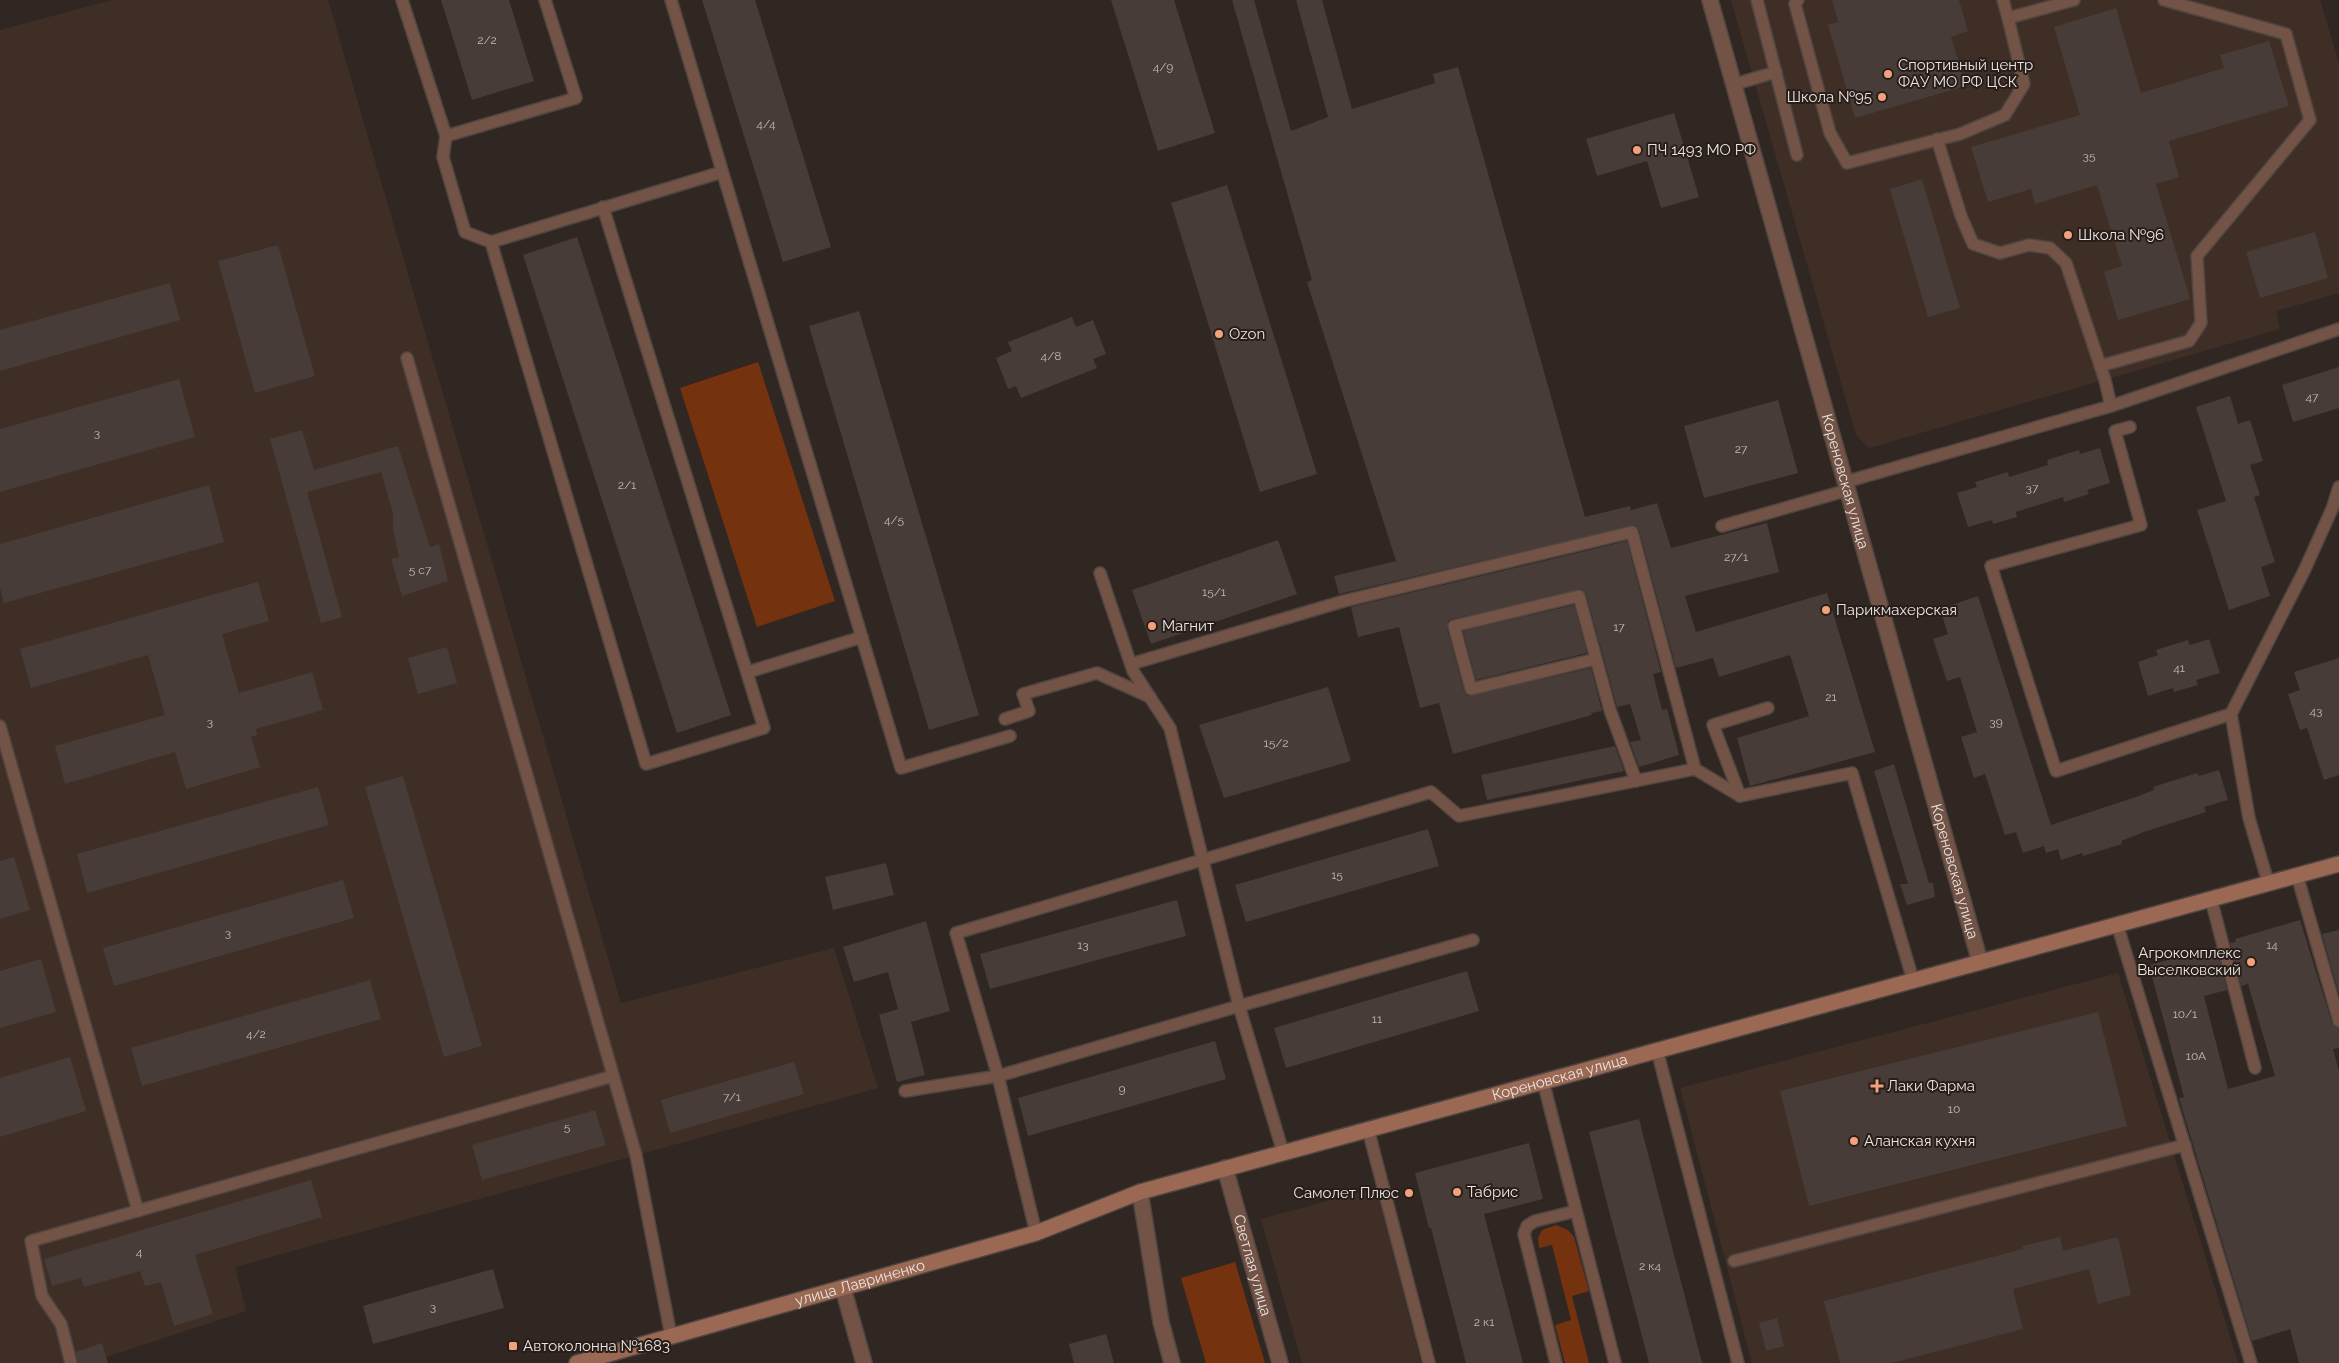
<svg xmlns="http://www.w3.org/2000/svg" width="2339" height="1363" font-family="Raleway,sans-serif">
	<style>
		.built { fill: #3f2e26 }
		.green { fill: #74320e }
		.building { fill: #473c37 }
		.lines { fill: none; stroke-linecap: round; stroke-linejoin: round }
		.lane-casing { stroke: #4f4541; stroke-width: 14 }
		.street-casing { stroke: #4f4541; stroke-width: 18 }
		.secondary-casing { stroke: #4f4541; stroke-width: 18 }
		.lane { stroke: #725345; stroke-width: 11 }
		.street { stroke: #725345; stroke-width: 15 }
		.secondary { stroke: #9b6953; stroke-width: 15 }
		.poi-dot { fill: #f1a17c; stroke: #271d19; stroke-width: 2 }
		.labels { text-anchor: middle; dominant-baseline: central; stroke-width: 4; stroke-linejoin: round; paint-order: stroke }
		.number-label { font-size: 12px; fill: #c2bab6 }
		.poi-label { font-size: 15px; fill: #ebe4e1; stroke: #271d19; text-anchor: start }
		.street-label { font-size: 15px; fill: #ebe4e1; stroke: #271d19 }
	</style>
	<rect width="100%" height="100%" fill="#312722"/>
	<!-- built -->
	<g class="built">
		<polygon points="112,0 328,0 621,1003 834,948 878,1088 235,1267 246,1311 88,1363 0,1363 0,30"/>
		<polygon points="1731,0 2320,0 2339,63 2339,293 2276,311 2280,329 1869,448 1856,435"/>
		<polygon points="2118,973 2238,1363 1752,1363 1680,1088"/>
		<polygon points="1376,1188 1421,1363 1302,1363 1261,1219"/>
	</g>
	<!-- green -->
	<g class="green">
		<polygon points="758,362 835,601 757,627 680,388"/>
		<polygon points="1556,1225 1568,1230 1574,1237 1589,1291 1572,1296 1589,1363 1565,1363 1555,1325 1571,1320 1552,1245 1539,1248 1538,1238 1542,1230"/>
		<polygon points="1235,1262 1265,1363 1206,1363 1181,1278"/>
	</g>
	<!-- building -->
	<g class="building">
		<polygon points="441,0 509,0 534,81 472,100"/>
		<polygon points="702,0 755,0 831,247 783,262"/>
		<polygon points="1111,0 1174,0 1215,133 1158,151"/>
		<polygon points="1232,0 1254,0 1291,131 1328,117 1296,0 1322,0 1352,109 1435,83 1433,74 1458,67 1585,517 1630,506 1631,510 1657,503 1671,548 1767,523 1779,572 1685,596 1696,632 1827,593 1875,752 1750,786 1737,738 1809,716 1790,655 1719,677 1713,658 1676,668 1639,530 1635,525 1339,594 1334,576 1396,561 1307,282 1312,280"/>
		<polygon points="1832,0 1959,0 1968,31 1951,37 1966,86 1855,118 1828,25 1838,22"/>
		<polygon points="2116,8 2141,93 2224,68 2220,55 2269,41 2289,106 2169,141 2179,177 2156,184 2190,299 2118,320 2104,272 2122,266 2097,185 2035,204 2031,189 1988,202 1971,147 2080,115 2054,27"/>
		<polygon points="1674,113 1699,197 1661,208 1647,161 1597,176 1586,139"/>
		<polygon points="1922,179 1960,308 1928,317 1890,189"/>
		<polygon points="1227,185 1317,474 1260,492 1171,203"/>
		<polygon points="2315,232 2328,278 2260,298 2246,252"/>
		<polygon points="577,237 731,715 677,733 523,255"/>
		<polygon points="278,245 315,376 255,393 218,261"/>
		<polygon points="170,283 180,320 0,371 0,330"/>
		<polygon points="859,311 979,715 929,730 809,326"/>
		<polygon points="1072,317 1076,327 1093,320 1106,354 1093,359 1097,368 1021,398 1016,386 1008,389 996,358 1012,351 1008,342"/>
		<polygon points="2339,367 2339,408 2293,422 2282,385"/>
		<polygon points="179,379 195,437 0,492 0,429"/>
		<polygon points="2230,396 2238,424 2250,420 2263,461 2250,465 2260,495 2254,497 2275,562 2261,567 2270,596 2229,610 2197,510 2226,501 2196,407"/>
		<polygon points="1778,400 1798,473 1704,498 1684,426"/>
		<polygon points="302,430 314,470 398,446 430,547 439,544 448,581 402,596 391,559 399,557 393,528 393,513 381,472 307,492 342,617 321,623 270,439"/>
		<polygon points="2100,448 2110,483 2087,490 2089,494 2064,502 2063,497 2016,512 2017,517 1993,524 1992,520 1968,527 1957,493 1977,487 1975,482 2008,472 2009,477 2048,465 2047,460 2079,450 2080,454"/>
		<polygon points="209,485 224,542 4,603 0,588 0,544"/>
		<polygon points="1278,540 1297,594 1151,644 1132,590"/>
		<polygon points="1627,541 1661,672 1653,674 1662,710 1667,709 1679,755 1639,767 1630,742 1641,740 1630,704 1617,707 1586,594 1582,589 1452,619 1448,621 1447,628 1464,691 1468,696 1591,668 1602,711 1591,713 1592,715 1453,754 1439,703 1420,708 1399,627 1358,637 1351,607"/>
		<polygon points="258,582 269,621 222,634 239,693 312,672 323,710 256,729 257,735 251,737 260,767 186,789 175,752 65,784 55,746 165,715 148,655 31,688 20,649"/>
		<polygon points="1978,596 2051,825 2136,797 2154,790 2153,787 2197,773 2199,776 2219,770 2228,800 2204,807 2206,812 2144,832 2121,841 2122,844 2083,856 2082,853 2061,860 2058,849 2046,853 2044,846 2023,853 2016,832 2005,835 1985,774 1974,778 1961,737 1977,732 1960,677 1947,681 1933,639 1948,634 1940,609"/>
		<polygon points="1574,605 1587,653 1476,680 1463,631"/>
		<polygon points="2209,639 2220,673 2196,680 2198,685 2174,692 2173,688 2148,696 2138,662 2158,655 2156,650 2188,640 2190,645"/>
		<polygon points="447,647 457,683 418,694 408,658"/>
		<polygon points="2339,658 2339,775 2324,780 2307,728 2300,730 2288,694 2300,690 2294,672"/>
		<polygon points="1328,687 1351,761 1224,798 1199,725"/>
		<polygon points="1615,746 1624,771 1487,800 1481,775"/>
		<polygon points="1894,764 1929,883 1933,883 1935,897 1907,905 1900,884 1908,884 1874,771"/>
		<polygon points="403,776 482,1046 444,1057 365,787"/>
		<polygon points="318,787 329,825 87,893 77,854"/>
		<polygon points="1428,829 1439,866 1246,922 1235,885"/>
		<polygon points="14,857 30,910 0,919 0,861"/>
		<polygon points="886,863 894,895 833,910 825,877"/>
		<polygon points="343,880 354,918 114,986 103,948"/>
		<polygon points="1177,900 1186,936 990,989 980,954"/>
		<polygon points="2300,920 2332,1023 2339,1028 2339,1048 2333,1049 2339,1071 2339,1363 2299,1363 2290,1329 2252,1341 2179,1098 2184,1097 2149,965 2216,947 2227,990 2204,996 2228,1089 2275,1076 2248,984 2241,986 2230,943 2236,942 2235,939"/>
		<polygon points="926,921 950,1011 911,1022 925,1075 897,1082 879,1015 898,1009 888,972 854,982 843,947"/>
		<polygon points="2339,930 2339,994 2322,934"/>
		<polygon points="41,959 56,1012 0,1028 0,971"/>
		<polygon points="1467,971 1479,1011 1286,1068 1274,1028"/>
		<polygon points="370,980 381,1019 142,1086 131,1048"/>
		<polygon points="2098,1012 2127,1126 1809,1206 1780,1091"/>
		<polygon points="1215,1041 1226,1079 1028,1136 1018,1098"/>
		<polygon points="70,1057 86,1111 0,1137 0,1078"/>
		<polygon points="794,1062 804,1094 670,1133 661,1100"/>
		<polygon points="595,1110 606,1145 482,1180 472,1145"/>
		<polygon points="1639,1119 1702,1363 1649,1363 1606,1199 1589,1132"/>
		<polygon points="1529,1143 1543,1199 1484,1214 1523,1363 1466,1363 1431,1228 1429,1228 1415,1173"/>
		<polygon points="311,1180 322,1217 195,1255 213,1314 174,1326 161,1282 145,1286 140,1271 84,1287 81,1278 52,1286 44,1259"/>
		<polygon points="2060,1237 2063,1251 2118,1237 2131,1295 2098,1304 2089,1269 2013,1289 2023,1329 1892,1363 1840,1363 1824,1301 2023,1249 2022,1246"/>
		<polygon points="493,1269 504,1308 373,1344 363,1306"/>
		<polygon points="1777,1318 1784,1346 1766,1351 1759,1323"/>
		<polygon points="1106,1334 1114,1363 1074,1363 1069,1344"/>
		<polygon points="102,1343 108,1363 78,1363 76,1352"/>
	</g>
	<g class="lines">
		<defs>
			<g id="lane">
				<polyline points="402,0 446,136 576,98 545,0"/>
				<polyline points="671,0 901,768 1010,736"/>
				<polyline points="1757,0 1797,155"/>
				<polyline points="1798,0 1795,4 1830,133 1847,163 1960,134 2005,115 2024,84 2008,18 2074,0"/>
				<polyline points="2003,0 2008,18"/>
				<polyline points="1735,84 1776,72"/>
				<polyline points="446,136 443,157 465,232 491,242 646,764 764,728 603,207"/>
				<polyline points="1937,139 1961,216 1973,244 2000,253 2029,245 2050,248 2066,263 2105,380 2111,406"/>
				<polyline points="491,242 722,172"/>
				<polyline points="407,358 636,1155 671,1336"/>
				<polyline points="2100,366 2189,341 2201,323 2197,256 2310,120 2286,34 2164,0"/>
				<polyline points="2130,427 2115,431 2141,525 1991,566 2056,771 2231,714"/>
				<polyline points="1845,482 2111,406 2339,329"/>
				<polyline points="1722,526 1848,490"/>
				<polyline points="1100,573 1133,671 1170,728 1239,1006 1283,1152"/>
				<polyline points="1596,659 1471,689 1454,626 1579,596 1610,710 1636,781"/>
				<polyline points="1131,664 1344,601 1632,532 1695,769"/>
				<polyline points="748,672 862,637"/>
				<polyline points="1768,708 1713,725 1740,796 1852,773 1913,980"/>
				<polyline points="1005,719 1029,711 1023,694 1097,673 1150,697"/>
				<polyline points="0,726 138,1211"/>
				<polyline points="2297,875 2339,1021"/>
				<polyline points="2268,882 2249,818 2231,714 2305,569 2332,509 2339,487"/>
				<polyline points="2211,899 2255,1068"/>
				<polyline points="2117,924 2251,1363"/>
				<polyline points="1657,1050 1738,1363"/>
				<polyline points="1543,1081 1615,1363"/>
				<polyline points="905,1091 998,1076 1239,1006 1473,940"/>
				<polyline points="1368,1129 1429,1363"/>
				<polyline points="1036,1233 998,1076 956,933 1431,792 1459,816 1695,769 1740,796"/>
				<polyline points="1734,1261 2185,1145"/>
				<polyline points="71,1363 61,1324 42,1296 31,1241 613,1076"/>
				<polyline points="1556,1363 1524,1234 1527,1226 1535,1221 1576,1211"/>
			</g>
			<g id="street">
				<path id="s1" d="M 1710,0 L 1980,962"/>
				<path id="s2" d="M 1225,1168 L 1280,1363"/>
				<polyline points="1140,1192 1161,1322 1172,1363"/>
				<polyline points="843,1288 864,1363"/>
			</g>
			<g id="secondary">
				<path id="s3" d="M 577,1363 L 1036,1233 L 1140,1192 L 2339,864"/>
			</g>
		</defs>
		<!-- lane casing -->
		<use href="#lane" class="lane-casing"/>
		<!-- street casing -->
		<use href="#street" class="street-casing"/>
		<!-- secondary casing -->
		<use href="#secondary" class="secondary-casing"/>
		<!-- lane -->
		<use href="#lane" class="lane"/>
		<!-- street -->
		<use href="#street" class="street"/>
		<!-- secondary -->
		<use href="#secondary" class="secondary"/>
	</g>
	<!-- markers -->
	<g class="poi-dot">
		<circle cx="1888" cy="74" r="5"/>
		<circle cx="1882" cy="97" r="5"/>
		<circle cx="1637" cy="150" r="5"/>
		<circle cx="2068" cy="235" r="5"/>
		<circle cx="1219" cy="334" r="5"/>
		<circle cx="1826" cy="610" r="5"/>
		<circle cx="1152" cy="626" r="5"/>
		<circle cx="2251" cy="962" r="5"/>
		<path d="M1874.5 1078.5h5v5h5v5h-5v5h-5v-5h-5v-5h5z"/>
		<circle cx="1854" cy="1141" r="5"/>
		<circle cx="1457" cy="1192" r="5"/>
		<circle cx="1409" cy="1193" r="5"/>
		<rect x="508" y="1341" width="10" height="10" rx="2.5"/>
	</g>
	<g class="labels">
		<!-- number labels -->
		<g class="number-label">
			<text x="487" y="40">2/2</text>
			<text x="1163" y="67">4/9</text>
			<text x="766" y="124">4/4</text>
			<text x="2089" y="156">35</text>
			<text x="1051" y="356">4/8</text>
			<text x="2312" y="397">47</text>
			<text x="97" y="433">3</text>
			<text x="1741" y="449">27</text>
			<text x="627" y="485">2/1</text>
			<text x="2032" y="488">37</text>
			<text x="894" y="520">4/5</text>
			<text x="1736" y="557">27/1</text>
			<text x="420" y="570">5 с7</text>
			<text x="1214" y="592">15/1</text>
			<text x="1619" y="627">17</text>
			<text x="2179" y="668">41</text>
			<text x="1831" y="697">21</text>
			<text x="2316" y="711">43</text>
			<text x="210" y="722">3</text>
			<text x="1996" y="722">39</text>
			<text x="1276" y="743">15/2</text>
			<text x="1337" y="875">15</text>
			<text x="228" y="933">3</text>
			<text x="1083" y="945">13</text>
			<text x="2272" y="945">14</text>
			<text x="2185" y="1014">10/1</text>
			<text x="1377" y="1019">11</text>
			<text x="256" y="1034">4/2</text>
			<text x="2196" y="1056">10А</text>
			<text x="1122" y="1089">9</text>
			<text x="732" y="1097">7/1</text>
			<text x="1954" y="1109">10</text>
			<text x="567" y="1127">5</text>
			<text x="139" y="1252">4</text>
			<text x="1650" y="1266">2 к4</text>
			<text x="433" y="1307">3</text>
			<text x="1484" y="1322">2 к1</text>
		</g>
		<!-- poi labels -->
		<g class="poi-label">
			<text x="1898" y="65">Спортивный центр<tspan x="1898" dy="17">ФАУ МО РФ ЦСК</tspan></text>
			<text x="1872" y="97" text-anchor="end">Школа №95</text>
			<text x="1647" y="150">ПЧ 1493 МО РФ</text>
			<text x="2078" y="235">Школа №96</text>
			<text x="1229" y="334">Ozon</text>
			<text x="1836" y="610">Парикмахерская</text>
			<text x="1162" y="626">Магнит</text>
			<text x="2241" y="953" text-anchor="end">Агрокомплекс<tspan x="2241" dy="17">Выселковский</tspan></text>
			<text x="1887" y="1086">Лаки Фарма</text>
			<text x="1864" y="1141">Аланская кухня</text>
			<text x="1467" y="1192">Табрис</text>
			<text x="1399" y="1193" text-anchor="end">Самолет Плюс</text>
			<text x="523" y="1346">Автоколонна №1683</text>
		</g>
		<!-- street labels -->
		<g class="street-label">
			<text stroke="none"><textPath href="#s1" startOffset="500">Кореновская улица</textPath></text>
			<text stroke="none"><textPath href="#s1" startOffset="905">Кореновская улица</textPath></text>
			<text stroke="none"><textPath href="#s3" startOffset="1024">Кореновская улица</textPath></text>
			<text stroke="none"><textPath href="#s2" startOffset="101">Светлая улица</textPath></text>
			<text stroke="none"><textPath href="#s3" startOffset="294">улица Лавриненко</textPath></text>
		</g>
	</g>
</svg>
